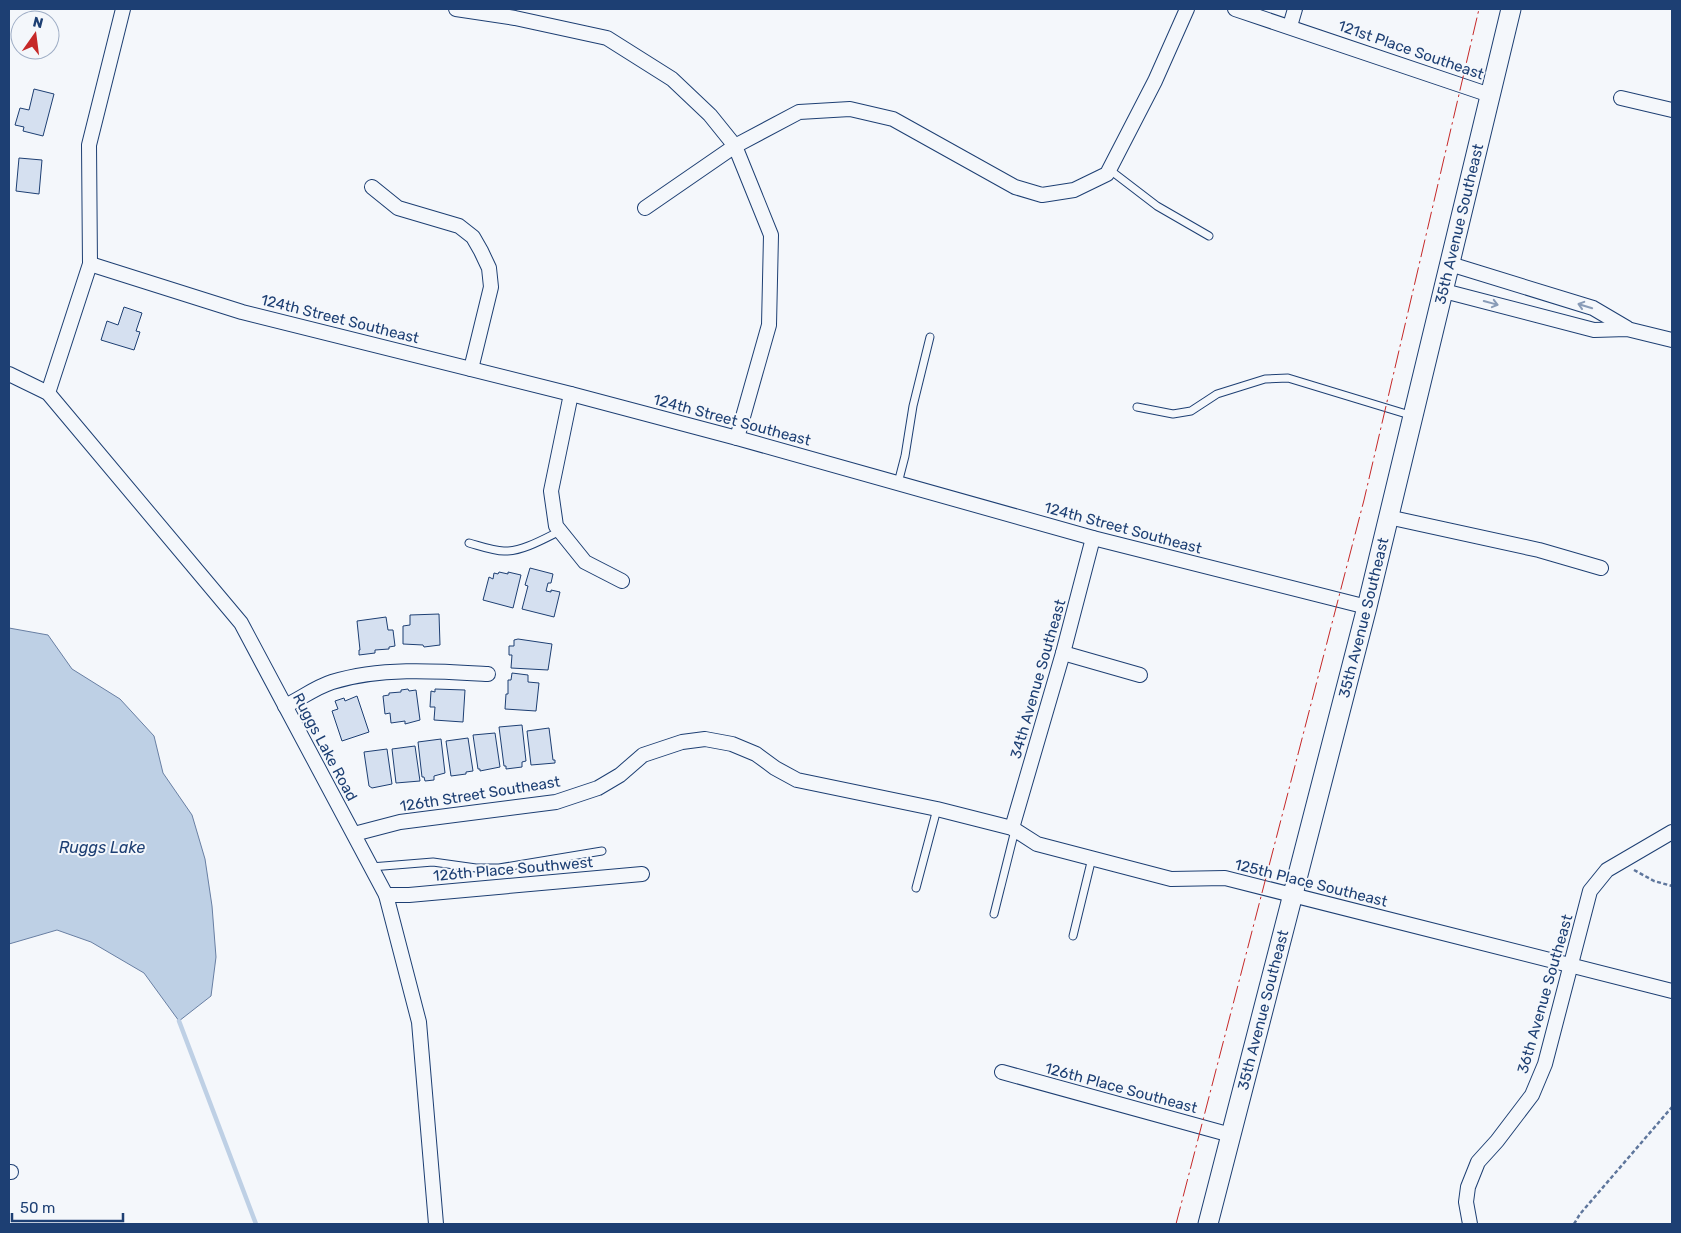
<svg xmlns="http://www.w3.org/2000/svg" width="1681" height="1233" font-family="Rubik,sans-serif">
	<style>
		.water { fill: #bed0e5; stroke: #687fa3 }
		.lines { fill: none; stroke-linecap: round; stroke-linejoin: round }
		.stream { stroke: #bed0e5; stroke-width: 4.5 }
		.building { fill: #d5e0f0; stroke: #1d3f73 }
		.lane-casing { stroke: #1d3f73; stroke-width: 9 }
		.street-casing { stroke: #1d3f73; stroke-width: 16 }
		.secondary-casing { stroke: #1d3f73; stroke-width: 21 }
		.path { stroke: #5e769c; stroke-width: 2.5; stroke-dasharray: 4 2.5; stroke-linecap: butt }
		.lane { stroke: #f4f7fb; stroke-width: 7 }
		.street { stroke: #f4f7fb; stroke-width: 14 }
		.secondary { stroke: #f4f7fb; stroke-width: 19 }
		.power { stroke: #c62828; stroke-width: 1; stroke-dasharray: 18 4 2.5 4; stroke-linecap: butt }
		.oneway { stroke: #889bb7 }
		.labels { text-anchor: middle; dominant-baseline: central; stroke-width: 4; stroke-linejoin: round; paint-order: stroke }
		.street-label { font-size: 15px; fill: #1d3f73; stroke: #f4f7fb }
		.water-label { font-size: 16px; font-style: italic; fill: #1d3f73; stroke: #f4f7fb }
	</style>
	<rect width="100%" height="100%" fill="#f4f7fb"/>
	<!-- water -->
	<polygon class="water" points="9,628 48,635 72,669 120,699 154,736 163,773 192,815 205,859 212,906 216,957 211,996 179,1021 144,973 91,942 57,930 9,944"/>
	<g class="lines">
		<!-- stream -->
		<polyline class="stream" points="179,1021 256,1224"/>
	</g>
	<!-- building -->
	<g class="building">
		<polygon points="34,89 54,94 43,136 23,131 24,127 15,125 20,108 29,110"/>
		<polygon points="19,158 42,160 39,194 16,191"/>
		<polygon points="124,307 142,313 136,331 140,332 134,350 101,340 107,321 118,325"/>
		<polygon points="530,568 553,574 551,583 548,583 546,591 551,592 551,590 560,592 554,617 522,609 528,586 525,585"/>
		<polygon points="499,572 508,574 508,572 521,575 513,608 483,600 489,577 493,579 494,573 498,574"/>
		<polygon points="439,614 440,645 424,647 423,645 403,644 403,626 410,625 410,615"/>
		<polygon points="386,617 388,630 393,630 395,646 389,647 389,649 375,650 375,653 359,655 359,650 360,650 357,621"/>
		<polygon points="518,639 552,644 548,670 511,668 512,655 509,655 509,646 514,646 514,640"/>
		<polygon points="512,673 528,675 528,682 539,683 536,711 505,709 506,694 508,694 508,680 511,680"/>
		<polygon points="408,689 409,691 416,690 420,720 405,724 405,721 391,723 390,713 385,714 383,696 389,695 389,693 401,692 401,690"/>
		<polygon points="435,689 465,690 463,722 434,720 435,707 430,707 431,691 435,692"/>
		<polygon points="357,696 369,732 342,741 332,711 338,709 335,701 344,698 345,701"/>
		<polygon points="522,725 526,761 522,762 522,767 506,769 506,766 504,766 499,727"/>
		<polygon points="549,728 553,760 555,760 555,763 531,765 527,731"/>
		<polygon points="495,733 500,767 480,771 480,769 478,769 473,735"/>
		<polygon points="468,738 473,771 466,772 466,774 451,776 446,741"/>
		<polygon points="441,739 445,773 434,776 434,780 425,781 424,777 422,777 418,742"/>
		<polygon points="415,746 420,781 396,783 392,749"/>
		<polygon points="387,749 392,784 372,788 369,786 364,752"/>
	</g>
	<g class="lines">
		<defs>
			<g id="lane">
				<polyline points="1110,170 1157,206 1209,236"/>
				<polyline points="1137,407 1173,414 1191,411 1217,394 1265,379 1288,378 1413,416"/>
				<polyline points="898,483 905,456 913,406 930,337"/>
				<path d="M 469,543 C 480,546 493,551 504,551 C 521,552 544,539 560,531"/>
				<polyline points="371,867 433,862 476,868 499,868 602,851"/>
				<polyline points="916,888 937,809"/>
				<polyline points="994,914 1015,830"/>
				<polyline points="1073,936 1092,858"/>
			</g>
			<g id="street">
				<polyline points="456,9 515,18 607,38 672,79 710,115 735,146 799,112 850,109 893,119 1015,187 1042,195 1074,190 1107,174 1155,81 1187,9"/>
				<polyline points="1235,9 1490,95"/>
				<polyline points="1290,26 1295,9"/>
				<polyline points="1621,98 1672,110"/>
				<polyline points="372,187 398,208 459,226 473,237 481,251 489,268 491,287 471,369"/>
				<polyline points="645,208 735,146 771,235 769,325 737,438"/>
				<polyline points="90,264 242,312 571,394 737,438 1093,538 1367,607"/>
				<polyline points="1450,264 1593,308 1627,328"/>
				<polyline points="1444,291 1594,330 1627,329 1672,340"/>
				<polyline points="9,374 48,393 241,623 386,895 419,1022 436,1224"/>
				<polyline points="48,393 90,264 89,145 123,9"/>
				<polyline points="571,394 551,491 556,526 585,562 622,581"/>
				<polyline points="1388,517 1539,550 1601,568"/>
				<polyline points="1063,653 1140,675"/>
				<path d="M 285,706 C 300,699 316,687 332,682 C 381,667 437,671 488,674"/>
				<polyline points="1012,828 1063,653 1093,538"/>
				<polyline points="354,834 400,822 556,802 598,788 620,775 643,755 682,742 705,739 732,744 756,754 775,768 797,780 937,809 1012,828 1037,844 1171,879 1225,878 1672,991"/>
				<polyline points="386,895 409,895 642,874"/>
				<polyline points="1002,1072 1231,1135"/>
				<polyline points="9,1172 11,1172"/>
				<polyline points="1470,1224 1466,1202 1468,1187 1478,1162 1497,1141 1532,1095 1545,1064 1590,891 1607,870 1672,832"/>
			</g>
			<g id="secondary">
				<path id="s1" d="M 1208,1224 L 1367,607 L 1511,9"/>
			</g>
		</defs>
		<!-- lane casing -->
		<use href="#lane" class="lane-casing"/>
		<!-- street casing -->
		<use href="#street" class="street-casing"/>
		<!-- secondary casing -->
		<use href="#secondary" class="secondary-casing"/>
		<!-- path -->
		<g class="path">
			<polyline points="1634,870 1654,881 1672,886"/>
			<polyline points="1574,1224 1580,1214 1672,1107"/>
		</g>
		<!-- lane -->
		<use href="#lane" class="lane"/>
		<!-- street -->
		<use href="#street" class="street"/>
		<!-- secondary -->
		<use href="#secondary" class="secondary"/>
		<!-- power -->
		<polyline class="power" points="1176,1224 1364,500 1479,9"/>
	</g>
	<!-- one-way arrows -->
	<defs><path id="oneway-shaft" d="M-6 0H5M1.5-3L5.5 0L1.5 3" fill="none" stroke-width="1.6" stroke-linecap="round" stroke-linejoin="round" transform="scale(1.25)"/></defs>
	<g class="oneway">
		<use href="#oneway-shaft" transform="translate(1491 303) rotate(15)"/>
		<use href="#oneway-shaft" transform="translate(1585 306) rotate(-163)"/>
	</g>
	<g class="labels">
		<!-- street labels -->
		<g class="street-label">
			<text transform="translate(1411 50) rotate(19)">121st Place Southeast</text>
			<text stroke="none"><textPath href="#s1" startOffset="1031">35th Avenue Southeast</textPath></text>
			<text transform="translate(340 319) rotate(14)">124th Street Southeast</text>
			<text transform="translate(732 420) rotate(15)">124th Street Southeast</text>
			<text transform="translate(1123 528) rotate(15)">124th Street Southeast</text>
			<text stroke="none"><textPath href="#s1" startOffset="626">35th Avenue Southeast</textPath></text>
			<text transform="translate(1038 679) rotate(-74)">34th Avenue Southeast</text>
			<text transform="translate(325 747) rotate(62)">Ruggs Lake Road</text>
			<text transform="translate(480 794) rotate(-9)">126th Street Southeast</text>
			<text transform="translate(513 869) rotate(-5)">126th Place Southwest</text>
			<text transform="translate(1311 883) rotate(14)">125th Place Southeast</text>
			<text transform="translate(1545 994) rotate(-74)">36th Avenue Southeast</text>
			<text stroke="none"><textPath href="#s1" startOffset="221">35th Avenue Southeast</textPath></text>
			<text transform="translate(1121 1088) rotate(15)">126th Place Southeast</text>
		</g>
		<!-- water labels -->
		<g class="water-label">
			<text x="102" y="847">Ruggs Lake</text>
		</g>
	</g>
	<!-- border -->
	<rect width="1681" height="1233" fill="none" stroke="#1d3f73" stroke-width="20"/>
	<!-- north arrow -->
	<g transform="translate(35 35) rotate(14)"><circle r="24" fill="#f4f7fb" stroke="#9eadc5"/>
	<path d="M0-4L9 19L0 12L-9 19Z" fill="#c62828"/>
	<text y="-8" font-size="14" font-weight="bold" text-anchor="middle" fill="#1d3f73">N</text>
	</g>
	<!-- scale -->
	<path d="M12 1213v8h111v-8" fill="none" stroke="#1d3f73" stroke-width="2.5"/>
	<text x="20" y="1213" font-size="15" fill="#1d3f73" stroke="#f4f7fb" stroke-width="4" paint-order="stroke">50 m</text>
</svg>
